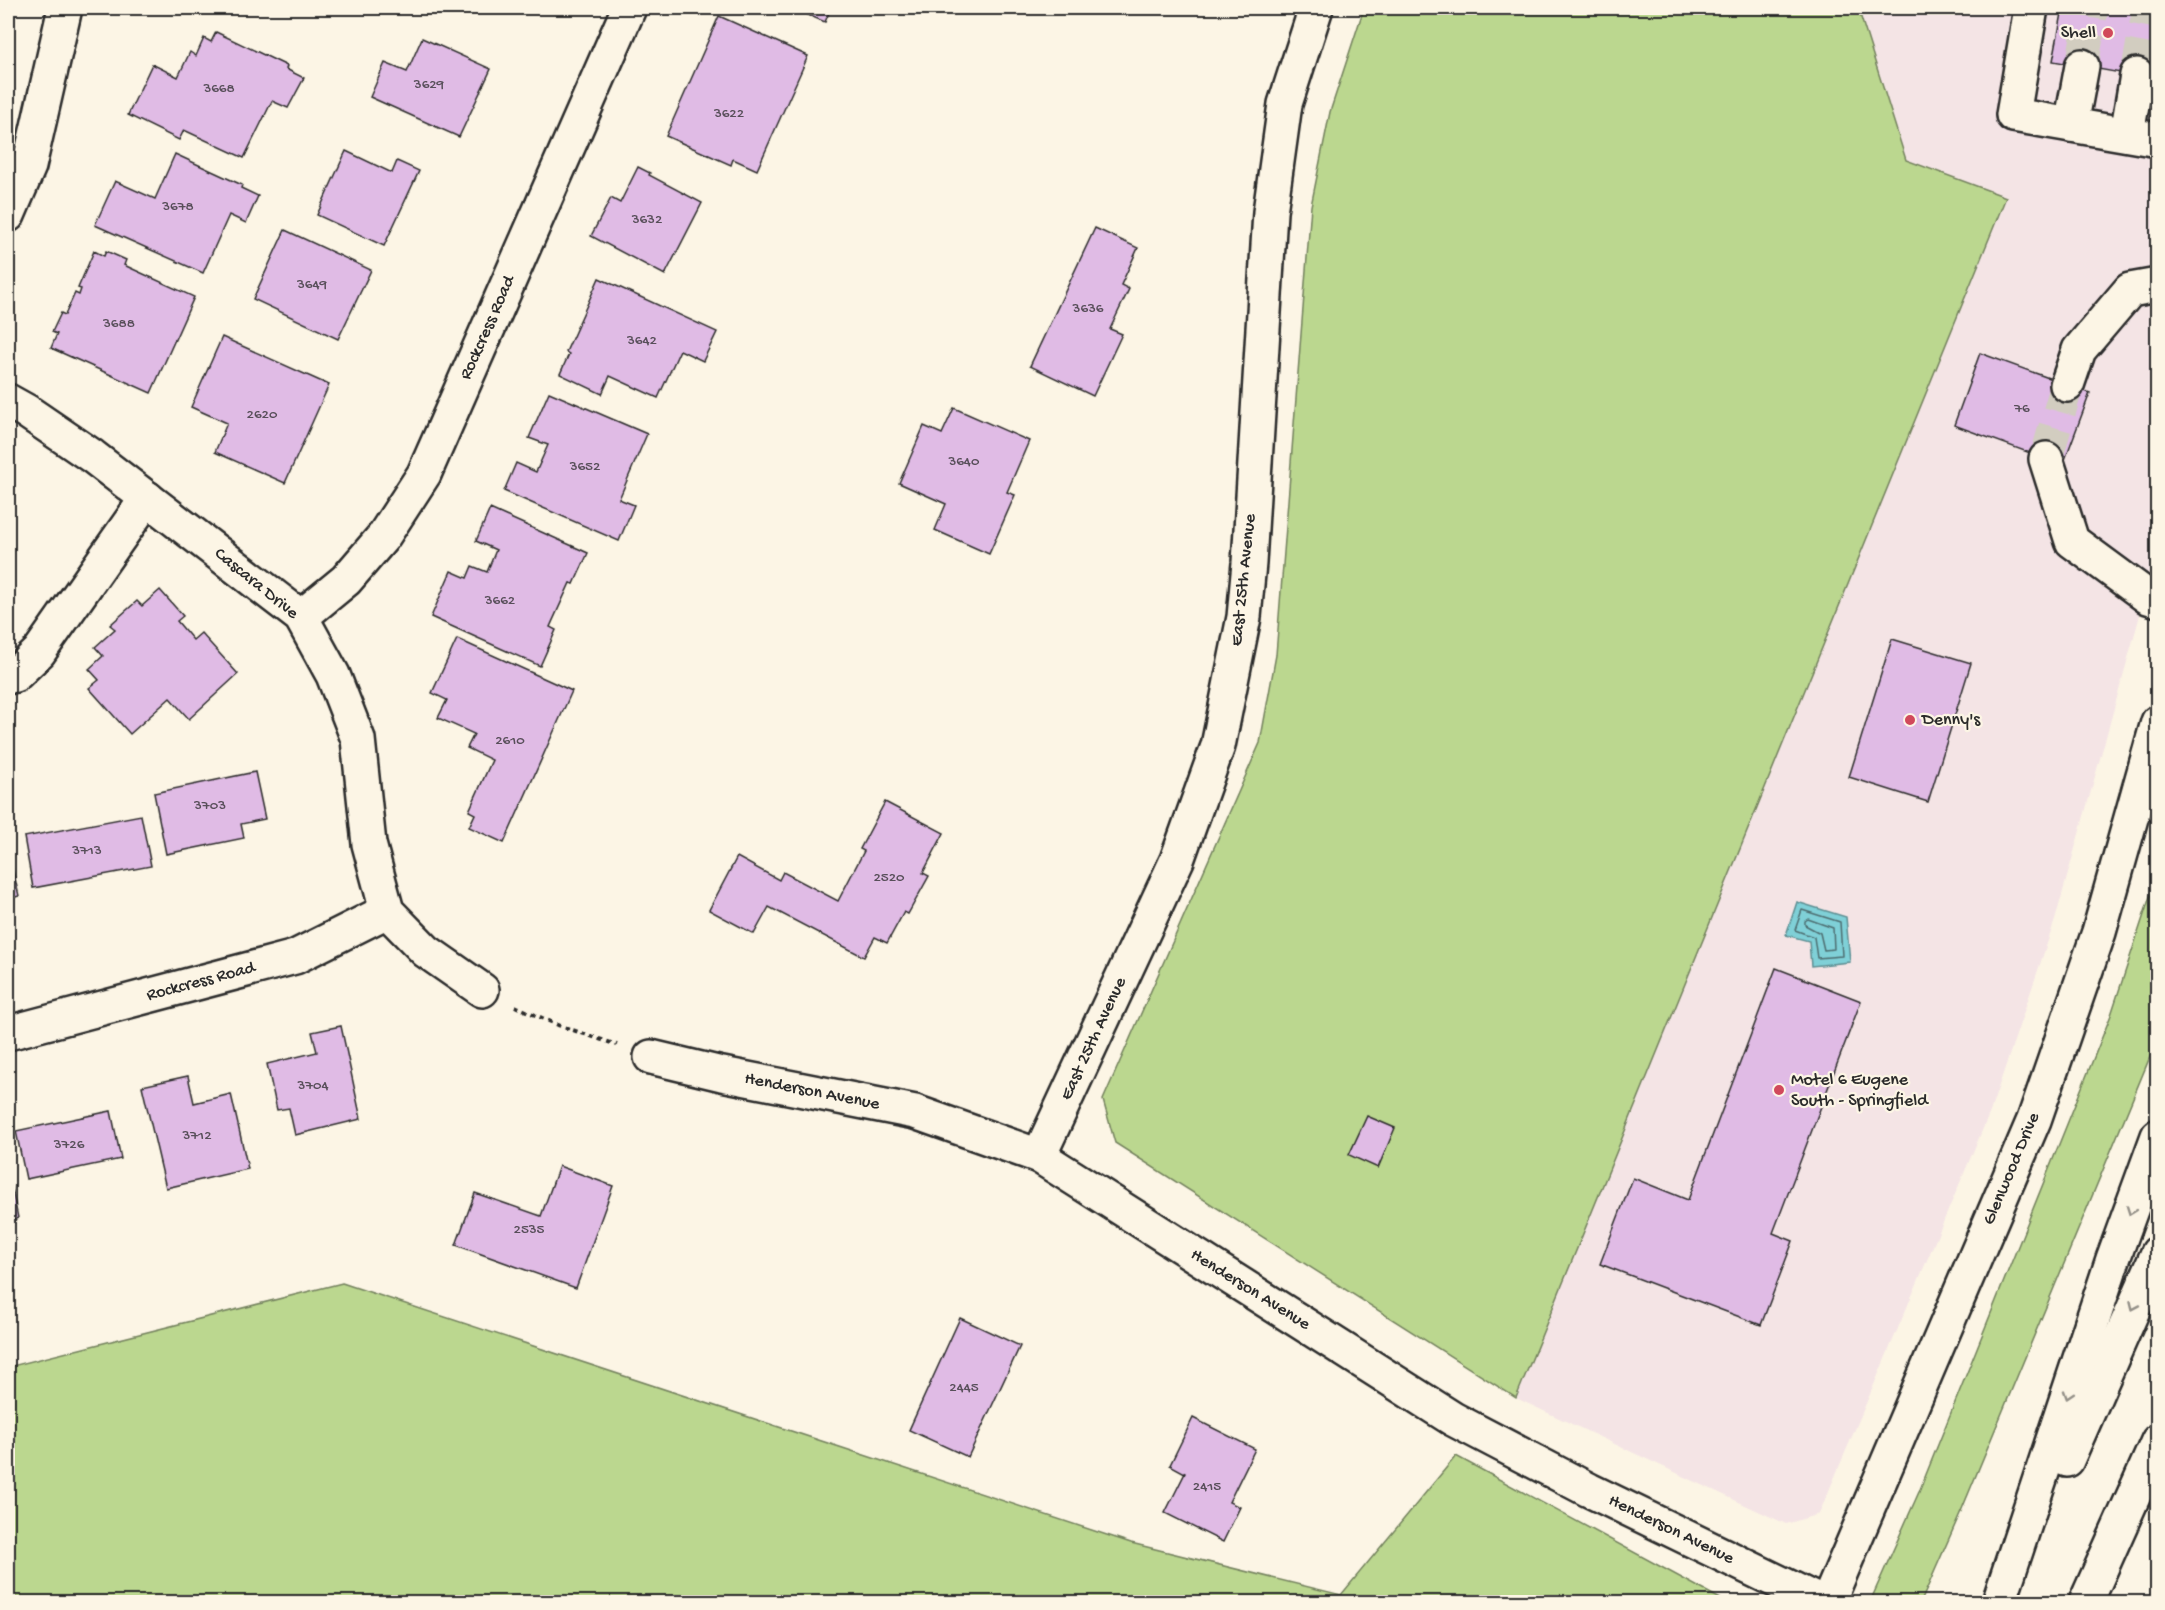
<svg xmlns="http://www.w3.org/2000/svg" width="2165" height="1610" font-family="'Gochi Hand',sans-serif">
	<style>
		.built { fill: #f4e4e5 }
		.green { fill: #bbd78f; stroke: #73815d; stroke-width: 1.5 }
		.water { fill: #7fd0d7; stroke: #5d8e92; stroke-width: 1.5 }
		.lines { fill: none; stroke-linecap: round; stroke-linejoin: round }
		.shore { stroke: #4d6d70; stroke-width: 1.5 }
		.building { fill: #e0bbe5; stroke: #2b2b2b; stroke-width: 1.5 }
		.minor-tunnel { stroke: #d2cdc0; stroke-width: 33; stroke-dasharray: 33 16; stroke-linecap: butt }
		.minor-casing { stroke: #2b2b2b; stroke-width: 38 }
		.highway-casing { stroke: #2b2b2b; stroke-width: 38 }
		.path { stroke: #2b2b2b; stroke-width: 4; stroke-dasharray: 4.5 4.5; stroke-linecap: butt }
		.minor { stroke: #fcf5e5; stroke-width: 33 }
		.highway { stroke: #fcf5e5; stroke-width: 33 }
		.oneway { stroke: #949088 }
		.poi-dot { fill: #d1495b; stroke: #fcf5e5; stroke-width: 2 }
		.labels { text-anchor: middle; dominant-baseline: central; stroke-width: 4.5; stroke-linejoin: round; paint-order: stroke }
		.number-label { font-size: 15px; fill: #584f5a }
		.poi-label { font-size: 18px; fill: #2b2b2b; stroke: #fcf5e5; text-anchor: start }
		.street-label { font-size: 18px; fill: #2b2b2b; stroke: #fcf5e5 }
	</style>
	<rect width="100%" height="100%" fill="#fcf5e5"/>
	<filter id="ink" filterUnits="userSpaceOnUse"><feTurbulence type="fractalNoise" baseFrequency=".0167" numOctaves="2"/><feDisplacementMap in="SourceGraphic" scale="12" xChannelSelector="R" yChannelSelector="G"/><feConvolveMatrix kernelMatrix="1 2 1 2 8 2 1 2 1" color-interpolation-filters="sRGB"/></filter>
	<g filter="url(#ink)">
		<!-- built -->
		<polygon class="built" points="1858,8 2157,8 2157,554 2055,920 1990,1112 1819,1514 1786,1524 1516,1398 2005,197 1906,160"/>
		<!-- green -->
		<g class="green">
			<polygon points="1364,8 1858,8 1906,160 2006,197 1516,1398 1115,1143 1103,1100 1260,743 1276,655 1311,206 1330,112"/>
			<polygon points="2157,875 2157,1040 1962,1509 1921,1602 1870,1602 1919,1492 2111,1015"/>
			<polygon points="342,1283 1131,1543 1341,1595 1456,1456 1726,1602 8,1602 8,1367"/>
		</g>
		<!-- water -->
		<polygon class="water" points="1797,902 1846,917 1850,962 1811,966 1809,941 1786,935"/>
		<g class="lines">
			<!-- shore -->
			<g class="shore">
				<polygon points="1802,910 1840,922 1842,956 1817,958 1814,937 1795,930"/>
				<polygon points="1808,919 1833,928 1834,949 1824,950 1820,933 1805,925 1805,921"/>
			</g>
		</g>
		<!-- building -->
		<g class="building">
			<polygon points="791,8 831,8 825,22"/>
			<polygon points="2063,8 2158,8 2158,58 2154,79 2053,61"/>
			<polygon points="719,16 808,56 757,170 733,159 731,165 666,136"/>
			<polygon points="216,32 287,66 286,69 304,78 288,108 272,101 244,158 184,130 179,140 128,115 152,64 178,77 190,52 196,56 204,38 211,42"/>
			<polygon points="422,38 491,69 459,137 370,97 385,63 407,72"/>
			<polygon points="346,151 392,173 397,161 419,171 384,246 317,215"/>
			<polygon points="175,154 242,185 241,188 258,196 246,223 229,215 203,273 95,225 115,181 155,199"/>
			<polygon points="638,167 650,173 649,175 702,203 665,275 591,236 611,198 620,203"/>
			<polygon points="1095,228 1138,248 1121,285 1129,289 1110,329 1122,334 1093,396 1030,366"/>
			<polygon points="285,230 371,270 338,339 253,299"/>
			<polygon points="94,251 104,256 106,251 126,260 124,265 194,297 151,393 51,348 57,334 52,332 61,313 65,315 75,293 79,295 81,289 78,288"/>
			<polygon points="599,278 717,332 703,361 680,350 658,398 610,376 602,394 560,374 569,354 566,352"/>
			<polygon points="222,337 329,385 285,483 215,452 227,423 191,407"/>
			<polygon points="1980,353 2090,393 2063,465 1954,425"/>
			<polygon points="549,392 647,434 619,499 634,505 619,541 504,491 516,463 536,472 548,445 529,438"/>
			<polygon points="954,408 1029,441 1007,492 1015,495 989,554 935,530 946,504 899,483 924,426 942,434"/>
			<polygon points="490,509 588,553 574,584 570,583 550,627 556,630 540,666 431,617 451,571 467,578 472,566 487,572 496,550 476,541"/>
			<polygon points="160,590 183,616 177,621 193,640 201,633 238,674 189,719 170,698 130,734 89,688 99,680 89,669 103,656 95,647 115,629 110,625 137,601 142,606"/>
			<polygon points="457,639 572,691 504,843 469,827 475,814 469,811 492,760 467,748 474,734 438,718 447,700 432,693"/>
			<polygon points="1892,639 1971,663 1928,802 1849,777"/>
			<polygon points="255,772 265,819 241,824 244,838 166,854 154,793"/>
			<polygon points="885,802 944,833 923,873 929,876 908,914 904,912 887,943 875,937 864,957 769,907 754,934 709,910 737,857 779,880 783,872 838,901 864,851 860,849"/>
			<polygon points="141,815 151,866 33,888 24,837"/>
			<polygon points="8,849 19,896 8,899"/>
			<polygon points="1776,968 1861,1001 1773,1233 1793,1241 1761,1325 1600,1264 1633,1178 1688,1200"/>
			<polygon points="341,1026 361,1119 295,1135 289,1108 277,1110 267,1064 317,1052 312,1032"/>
			<polygon points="188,1076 194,1103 231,1094 248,1169 166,1188 142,1086"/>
			<polygon points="111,1111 121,1159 26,1179 16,1131"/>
			<polygon points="1367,1116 1395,1128 1378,1168 1349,1155"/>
			<polygon points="559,1166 613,1186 576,1288 456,1245 475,1193 541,1216"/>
			<polygon points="8,1169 18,1218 8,1222"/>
			<polygon points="960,1318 1020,1346 968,1457 909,1430"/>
			<polygon points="1193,1418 1255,1449 1229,1502 1240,1507 1223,1542 1165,1513 1185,1473 1170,1465"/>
		</g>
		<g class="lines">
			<!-- minor-tunnel -->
			<g class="minor-tunnel">
				<polyline points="2082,66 2092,8"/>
				<polyline points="2137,75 2149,8"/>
				<polyline points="2046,459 2067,385"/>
			</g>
			<defs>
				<g id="minor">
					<polyline points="2031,8 2013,115 2158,140"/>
					<polyline points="2071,125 2082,66"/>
					<polyline points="2127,134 2137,75"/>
					<polyline points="8,215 29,166 65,8"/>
					<polyline points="2067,385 2079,350 2130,290 2158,285"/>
					<polyline points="8,401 26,411 92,456 301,617 333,675 358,739 369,844 387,911 426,951 482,990"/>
					<polyline points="2046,459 2072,541 2148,597 2158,600"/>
					<polyline points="301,617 346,580 383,537 424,474 629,8"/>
					<polyline points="8,677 15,675 39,652 147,498"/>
					<polyline points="8,1033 295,957 387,911"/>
					<polyline points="651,1057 722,1074 915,1112 1039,1156 1453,1419 1589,1490 1820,1602"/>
					<polyline points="1039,1156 1177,860 1218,746 1244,617 1249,563 1270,212 1285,104 1316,8"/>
					<polyline points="1828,1602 2034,1120 2099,932 2158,722"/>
				</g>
				<g id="highway">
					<polyline points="2067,1460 2158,1253"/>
					<polyline points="1999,1602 2113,1259 2158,1136"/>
					<polyline points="2086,1602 2158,1441"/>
				</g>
			</defs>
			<!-- minor casing -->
			<use href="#minor" class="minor-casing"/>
			<!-- highway casing -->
			<use href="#highway" class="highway-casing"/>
			<!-- path -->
			<polyline class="path" points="515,1006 558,1025 617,1045"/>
			<!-- minor -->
			<use href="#minor" class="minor"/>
			<!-- highway -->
			<use href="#highway" class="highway"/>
		</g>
		<!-- one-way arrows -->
		<defs><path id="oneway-chevron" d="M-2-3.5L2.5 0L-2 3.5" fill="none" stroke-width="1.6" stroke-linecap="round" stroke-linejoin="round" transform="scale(1.5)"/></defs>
		<g class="oneway">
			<use href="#oneway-chevron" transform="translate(2131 1211) rotate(110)"/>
			<use href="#oneway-chevron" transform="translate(2134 1306) rotate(114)"/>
			<use href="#oneway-chevron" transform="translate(2068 1395) rotate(108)"/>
		</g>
	</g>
	<!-- markers -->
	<g class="poi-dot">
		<circle cx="2108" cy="33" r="6"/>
		<circle cx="1910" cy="720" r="6"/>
		<circle cx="1779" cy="1090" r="6"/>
	</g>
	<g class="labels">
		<!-- number labels -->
		<g class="number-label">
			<text x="429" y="85">3629</text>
			<text x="219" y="89">3668</text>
			<text x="729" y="114">3622</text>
			<text x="178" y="207">3678</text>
			<text x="647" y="220">3632</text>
			<text x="312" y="285">3649</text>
			<text x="1088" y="309">3636</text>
			<text x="119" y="324">3688</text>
			<text x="642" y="341">3642</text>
			<text x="2022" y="409">76</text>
			<text x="262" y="415">2620</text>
			<text x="964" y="462">3640</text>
			<text x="585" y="467">3652</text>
			<text x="500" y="601">3662</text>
			<text x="510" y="741">2610</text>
			<text x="210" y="806">3703</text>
			<text x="87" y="851">3713</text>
			<text x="889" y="878">2520</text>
			<text x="313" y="1086">3704</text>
			<text x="197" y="1136">3712</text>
			<text x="69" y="1145">3726</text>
			<text x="529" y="1230">2535</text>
			<text x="964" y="1388">2445</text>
			<text x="1207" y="1487">2415</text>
		</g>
		<!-- poi labels -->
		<g class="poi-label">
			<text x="2096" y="33" text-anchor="end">Shell</text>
			<text x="1922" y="720">Denny's</text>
			<text x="1791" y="1080">Motel 6 Eugene<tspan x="1791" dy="21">South - Springfield</tspan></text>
		</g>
		<!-- street labels -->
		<g class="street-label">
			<text transform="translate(488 328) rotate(-66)">Rockcress Road</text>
			<text transform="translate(1244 580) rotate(-84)">East 25th Avenue</text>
			<text transform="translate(256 584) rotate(39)">Cascara Drive</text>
			<text transform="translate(201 982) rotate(-15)">Rockcress Road</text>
			<text transform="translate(1094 1039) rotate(-65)">East 25th Avenue</text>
			<text transform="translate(812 1092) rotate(11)">Henderson Avenue</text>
			<text transform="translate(2012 1169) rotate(-67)">Glenwood Drive</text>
			<text transform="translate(1250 1290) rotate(32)">Henderson Avenue</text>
			<text transform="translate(1671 1530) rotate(26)">Henderson Avenue</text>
		</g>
	</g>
	<!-- margin -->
	<rect width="2165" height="1610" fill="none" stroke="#fcf5e5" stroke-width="30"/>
	<rect x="15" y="15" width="2135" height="1580" fill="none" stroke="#2b2b2b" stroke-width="2" filter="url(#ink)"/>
</svg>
